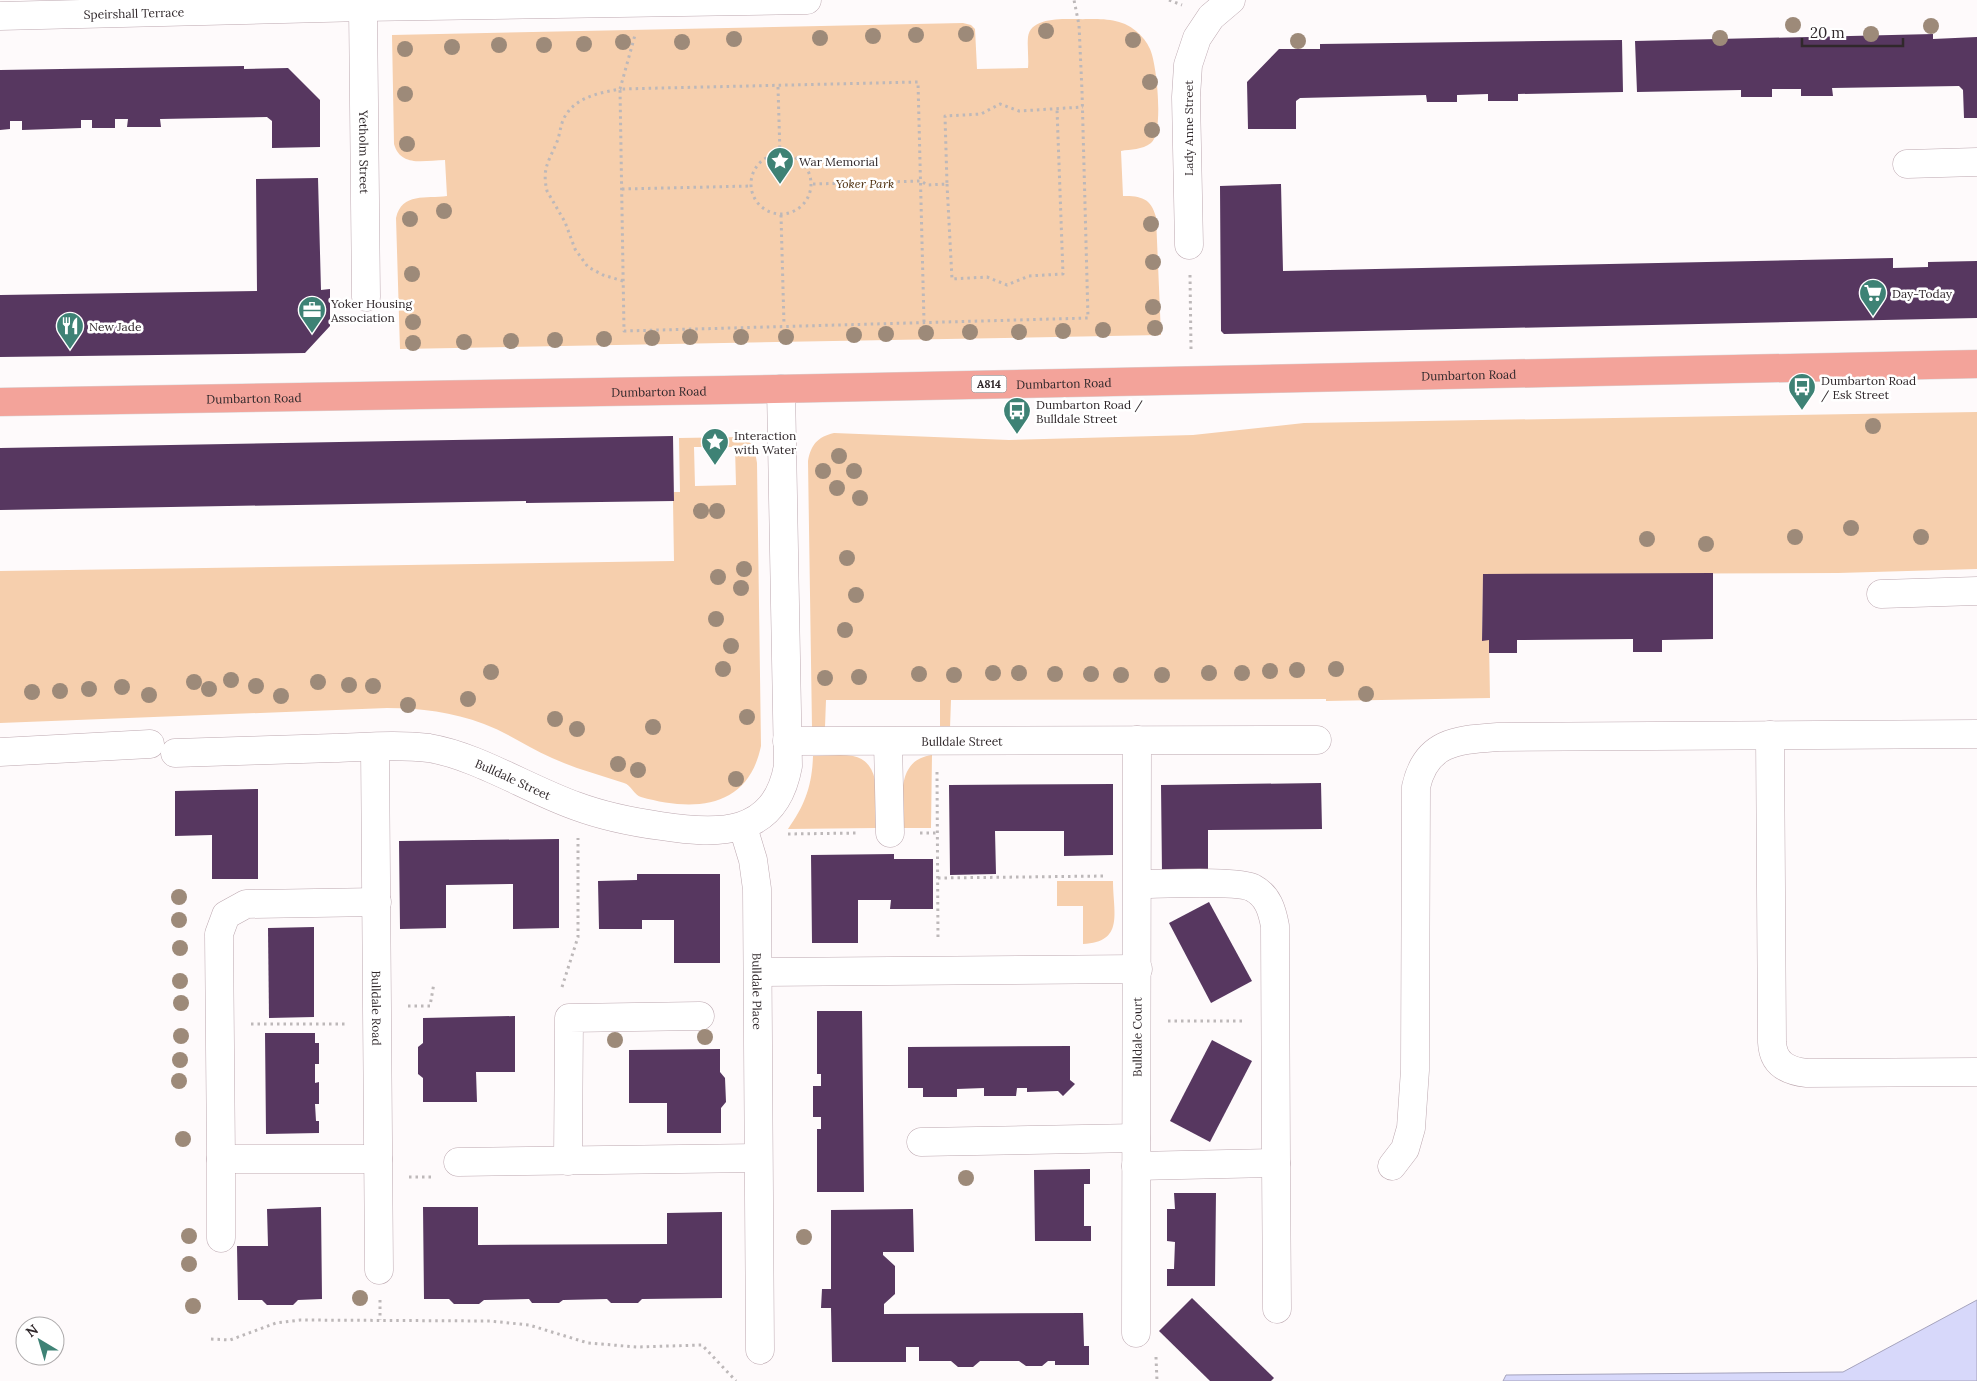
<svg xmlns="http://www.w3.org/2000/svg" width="1977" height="1381" font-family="Lora,serif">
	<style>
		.green { fill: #f6cfad; fill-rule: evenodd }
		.water { fill: #d7d8fa; stroke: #a5a3bc }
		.building { fill: #573760 }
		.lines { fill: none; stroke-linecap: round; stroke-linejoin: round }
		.minor-casing { stroke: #bda8b0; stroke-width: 29 }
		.major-casing { stroke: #dad8d9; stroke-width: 29 }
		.path { stroke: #bdb8b9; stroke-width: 3; stroke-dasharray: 2.5 4; stroke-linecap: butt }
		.minor { stroke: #fff; stroke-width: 28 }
		.major { stroke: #f3a39a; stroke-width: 28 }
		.tree { fill: #9d8a79 }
		.labels { text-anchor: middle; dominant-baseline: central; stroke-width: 5; stroke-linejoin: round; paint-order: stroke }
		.shield { fill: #fff; stroke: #6e686b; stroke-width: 1 }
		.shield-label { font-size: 11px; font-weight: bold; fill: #30282b }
		.street-label { font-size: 12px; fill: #30282b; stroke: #fff }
		.poi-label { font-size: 12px; fill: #30282b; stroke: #fff; text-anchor: start }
		.park-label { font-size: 12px; font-style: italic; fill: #4e2f0e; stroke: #fff }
	</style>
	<rect width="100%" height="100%" fill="#fefafb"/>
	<!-- green -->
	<g class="green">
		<path d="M 1088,19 C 1105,19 1122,19 1136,31 C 1142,36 1147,42 1150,49 C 1157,64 1164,133 1151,143 C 1142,150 1131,149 1121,151 L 1123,196 C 1141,196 1151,198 1156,217 L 1161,335 L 400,349 L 396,218 C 402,192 426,199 447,196 L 445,160 C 425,160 401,168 394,144 L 392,35 L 963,23 L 971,25 L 975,29 L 977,69 L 1028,68 C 1029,58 1027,47 1028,37 C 1031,14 1072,20 1088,19 Z"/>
		<path d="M 1977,412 L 1977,569 L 1838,573 L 1483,574 L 1482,640 L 1489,640 L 1490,698 L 1326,701 L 1326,699 L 951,700 L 950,728 L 940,727 L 940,700 L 826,700 L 825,727 L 812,728 L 808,461 C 811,445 817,437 834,433 L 1009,440 L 1193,435 L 1304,423 Z"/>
		<path d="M 742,437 L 754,446 L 757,463 L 761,746 C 748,809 694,812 641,797 C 634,795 631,785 624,783 C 600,775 576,769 552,758 C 529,748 508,733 484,724 C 452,712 421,708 387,708 L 0,723 L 0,571 L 674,561 L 673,501 L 674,500 L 674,492 L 680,492 L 679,438 ZM 694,447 L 735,447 L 736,485 L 695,486 Z"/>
		<path d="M 932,755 L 931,828 L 902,828 C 903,800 895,760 932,755 Z"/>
		<path d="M 813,756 C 826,756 840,754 853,756 C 884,762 876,806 876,828 L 788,829 C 805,805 812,786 813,756 Z"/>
		<path d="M 1057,881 L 1113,881 C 1113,913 1125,942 1083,944 L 1083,906 L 1057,906 Z"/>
	</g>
	<!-- water -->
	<polygon class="water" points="1977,1300 1977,1381 1503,1381 1506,1375 1843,1372"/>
	<!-- building -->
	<g class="building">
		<polygon points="1933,34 1933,39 1977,37 1977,118 1964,118 1963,90 1959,86 1832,88 1833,96 1801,96 1801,89 1772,89 1772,97 1741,97 1741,90 1637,92 1635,41"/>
		<polygon points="1622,40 1623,92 1518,94 1518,101 1488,101 1488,94 1457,95 1457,102 1427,102 1426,95 1300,98 1296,101 1296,129 1248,129 1247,82 1279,49 1320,49 1320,44"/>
		<polygon points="244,66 244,69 288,68 320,100 320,147 272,148 272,121 267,117 160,119 161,127 127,127 128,119 115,119 115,128 92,128 92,120 81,120 81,128 22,130 22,121 10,121 10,129 0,130 0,70"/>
		<polygon points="318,178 321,290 330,289 330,326 305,353 0,357 0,295 257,291 256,179"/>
		<polygon points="1281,184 1283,271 1893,258 1893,268 1928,267 1928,262 1977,261 1977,318 1224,334 1221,331 1220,186"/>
		<polygon points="673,436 674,501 526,503 526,501 0,510 0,448"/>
		<polygon points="1713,573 1713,639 1662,640 1662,652 1633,652 1633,639 1517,640 1517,653 1489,653 1489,640 1482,641 1483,574"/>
		<polygon points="1321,783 1322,829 1208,830 1208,873 1162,874 1161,785"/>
		<polygon points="1113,784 1113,855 1064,856 1064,831 995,831 996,874 950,875 949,785"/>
		<polygon points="258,789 258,879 212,879 212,835 175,836 175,791"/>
		<polygon points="559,839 559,928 513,929 513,884 446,885 446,928 400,929 399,841"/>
		<polygon points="894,854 894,859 933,859 933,909 890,909 891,900 858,900 858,943 812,943 811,855"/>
		<polygon points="637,874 720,874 720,963 674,963 674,920 642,920 642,929 599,929 598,881 637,880"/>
		<polygon points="1209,902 1252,981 1211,1003 1169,923"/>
		<polygon points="314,927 314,1017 269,1018 268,928"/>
		<polygon points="817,1011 862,1011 864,1192 817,1192 817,1129 821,1129 821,1117 813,1117 813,1086 821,1086 821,1074 817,1074"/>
		<polygon points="515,1016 515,1072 476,1072 477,1102 423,1102 423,1078 418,1074 418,1047 423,1043 423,1018"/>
		<polygon points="265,1033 315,1033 315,1043 319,1043 319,1064 315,1064 315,1083 319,1082 319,1104 315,1104 316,1121 319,1121 319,1133 266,1134"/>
		<polygon points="1212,1040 1252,1061 1210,1142 1170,1121"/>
		<polygon points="1070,1046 1070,1080 1075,1084 1063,1096 1058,1091 1027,1092 1027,1088 1017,1088 1016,1096 984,1096 984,1088 957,1089 957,1097 923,1097 923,1088 908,1088 908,1047"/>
		<polygon points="720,1049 720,1072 725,1078 726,1102 721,1108 721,1133 667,1133 667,1103 629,1103 629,1050"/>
		<polygon points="1090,1169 1090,1184 1084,1184 1084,1226 1091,1226 1091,1241 1035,1241 1034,1170"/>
		<polygon points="1174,1193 1216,1193 1215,1286 1167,1286 1167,1269 1174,1269 1175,1242 1167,1241 1167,1209 1175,1209"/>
		<polygon points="321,1207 322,1299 298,1300 293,1305 267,1305 262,1300 238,1300 237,1246 268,1246 267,1209"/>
		<polygon points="423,1207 478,1207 478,1245 667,1244 667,1213 722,1212 722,1298 642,1299 638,1303 611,1303 607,1299 563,1300 559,1303 532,1303 529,1299 484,1300 479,1304 454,1304 449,1299 424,1299"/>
		<polygon points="913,1209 914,1252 883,1252 883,1255 895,1266 895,1294 884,1304 884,1314 1083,1313 1084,1346 1089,1346 1089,1365 1055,1365 1055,1361 1048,1361 1042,1366 1026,1366 1019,1361 980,1361 973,1367 958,1367 951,1361 919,1361 919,1347 906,1347 906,1362 832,1362 831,1308 821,1308 822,1289 831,1289 831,1210"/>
		<polygon points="1192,1298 1274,1378 1271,1381 1210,1381 1159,1331"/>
	</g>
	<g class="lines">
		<defs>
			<g id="minor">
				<path id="s1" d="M 363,7 L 366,297"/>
				<path id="s2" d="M 0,16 L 363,7 L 807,0"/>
				<polyline points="1907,164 1977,162"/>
				<polyline points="1189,245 1186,97 1188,65 1197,38 1211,17 1231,0"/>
				<polyline points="1881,594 1977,591"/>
				<path d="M 1770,735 L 1772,1042 C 1773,1064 1788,1071 1807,1073 L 1977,1072"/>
				<path id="s3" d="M 787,741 L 1317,740"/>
				<polyline points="888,742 890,833"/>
				<path id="s4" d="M 375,747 L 379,1270"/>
				<polyline points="0,752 150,744"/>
				<path id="s5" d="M 175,753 C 228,751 281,750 334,748 C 365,747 398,744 429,748 C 477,756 528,789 576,806 C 603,816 632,822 661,826 C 718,835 775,837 788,766 L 781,389"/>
				<path id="s6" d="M 743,827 L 753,860 L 757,889 L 760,1350"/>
				<polyline points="377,902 246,904 226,915 219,934 221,1159 378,1159"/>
				<polyline points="758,972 1138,969"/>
				<polyline points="921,1142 1136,1138"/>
				<polyline points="568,1161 569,1018 700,1016"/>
				<polyline points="458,1162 758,1158"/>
				<polyline points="1276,1163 1277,1309"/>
				<path d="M 1136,1166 L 1276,1163 L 1275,926 C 1272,910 1268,896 1253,888 C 1239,880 1159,884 1138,884"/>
				<path d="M 1392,1166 L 1405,1149 L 1411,1128 L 1415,1070 L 1416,787 C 1426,741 1458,740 1498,737 L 1977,734"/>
				<polyline points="221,1238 221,1159"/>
				<path id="s7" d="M 1136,1333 L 1137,740"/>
			</g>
			<g id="major">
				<path id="s8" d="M 0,402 L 724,390 L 1977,364"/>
			</g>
		</defs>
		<!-- minor casing -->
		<use href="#minor" class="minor-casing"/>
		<!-- major casing -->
		<use href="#major" class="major-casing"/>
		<!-- path -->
		<g class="path">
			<polyline points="1169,0 1182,5"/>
			<polyline points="778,87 780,154"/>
			<circle cx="781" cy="184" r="30"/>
			<polyline points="813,184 921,181 927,185 947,184 945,116 981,114 1000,104 1019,111 1083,107"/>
			<polyline points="947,184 952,279 987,277 1007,285 1029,276 1063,274 1057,109"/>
			<polyline points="622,189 751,186"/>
			<polyline points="781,215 784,325"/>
			<polyline points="1190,275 1191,349"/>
			<path d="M 623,281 L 603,275 L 588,267 L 575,249 L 565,222 L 547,191 C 542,169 548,163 556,144 C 560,136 560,126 564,118 C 575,97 599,93 620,89 L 635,35"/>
			<polyline points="924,322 918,82 620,89 624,331 1088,318 1082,91 1079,25 1074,0"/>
			<polyline points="937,772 938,941"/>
			<polyline points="920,833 937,833"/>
			<polyline points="788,834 859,833"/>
			<polyline points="938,878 1105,876"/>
			<polyline points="562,987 578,937 578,838"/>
			<polyline points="408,1006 430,1006 434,983"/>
			<polyline points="1168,1021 1244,1021"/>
			<polyline points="251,1024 347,1024"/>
			<polyline points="409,1177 432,1177"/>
			<polyline points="380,1300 380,1320"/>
			<polyline points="211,1339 230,1340 276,1323 300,1320 490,1321 529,1325 588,1343 637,1347 702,1345 736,1381"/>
			<polyline points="1156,1357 1157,1381"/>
		</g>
		<!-- minor -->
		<use href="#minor" class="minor"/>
		<!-- major -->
		<use href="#major" class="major"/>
	</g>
	<!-- trees -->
	<g class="tree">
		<circle cx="1793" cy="25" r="8"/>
		<circle cx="1931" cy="26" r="8"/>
		<circle cx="1046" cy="31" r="8"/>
		<circle cx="966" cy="34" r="8"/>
		<circle cx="1871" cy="34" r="8"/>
		<circle cx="916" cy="35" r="8"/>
		<circle cx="873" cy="36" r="8"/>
		<circle cx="820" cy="38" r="8"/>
		<circle cx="1720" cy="38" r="8"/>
		<circle cx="734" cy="39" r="8"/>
		<circle cx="1133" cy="40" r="8"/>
		<circle cx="1298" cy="41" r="8"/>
		<circle cx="623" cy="42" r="8"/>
		<circle cx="682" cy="42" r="8"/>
		<circle cx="584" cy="44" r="8"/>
		<circle cx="499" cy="45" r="8"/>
		<circle cx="544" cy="45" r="8"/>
		<circle cx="452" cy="47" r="8"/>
		<circle cx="405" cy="49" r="8"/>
		<circle cx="1150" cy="82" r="8"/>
		<circle cx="405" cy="94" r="8"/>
		<circle cx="1152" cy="130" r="8"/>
		<circle cx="407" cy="144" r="8"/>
		<circle cx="444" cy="211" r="8"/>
		<circle cx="410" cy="219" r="8"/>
		<circle cx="1151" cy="224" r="8"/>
		<circle cx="1153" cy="262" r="8"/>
		<circle cx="412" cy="274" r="8"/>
		<circle cx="1153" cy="307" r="8"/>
		<circle cx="413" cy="322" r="8"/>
		<circle cx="1155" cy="328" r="8"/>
		<circle cx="1103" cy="330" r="8"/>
		<circle cx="1063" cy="331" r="8"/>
		<circle cx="970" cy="332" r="8"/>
		<circle cx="1019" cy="332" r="8"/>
		<circle cx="926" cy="333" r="8"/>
		<circle cx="886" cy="334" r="8"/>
		<circle cx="854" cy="335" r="8"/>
		<circle cx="690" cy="337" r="8"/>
		<circle cx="741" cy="337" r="8"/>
		<circle cx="786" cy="337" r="8"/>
		<circle cx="652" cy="338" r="8"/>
		<circle cx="604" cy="339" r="8"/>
		<circle cx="555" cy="340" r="8"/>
		<circle cx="511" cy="341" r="8"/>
		<circle cx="464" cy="342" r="8"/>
		<circle cx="413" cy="343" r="8"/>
		<circle cx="1873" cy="426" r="8"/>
		<circle cx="839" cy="456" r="8"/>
		<circle cx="823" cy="471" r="8"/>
		<circle cx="854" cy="471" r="8"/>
		<circle cx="837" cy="488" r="8"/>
		<circle cx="860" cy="498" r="8"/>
		<circle cx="701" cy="511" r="8"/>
		<circle cx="717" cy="511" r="8"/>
		<circle cx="1851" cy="528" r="8"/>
		<circle cx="1795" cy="537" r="8"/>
		<circle cx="1921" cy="537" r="8"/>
		<circle cx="1647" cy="539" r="8"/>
		<circle cx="1706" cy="544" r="8"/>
		<circle cx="847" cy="558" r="8"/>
		<circle cx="744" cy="569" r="8"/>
		<circle cx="718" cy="577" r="8"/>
		<circle cx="741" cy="588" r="8"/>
		<circle cx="856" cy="595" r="8"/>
		<circle cx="716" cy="619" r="8"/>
		<circle cx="845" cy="630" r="8"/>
		<circle cx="731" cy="646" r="8"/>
		<circle cx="723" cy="669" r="8"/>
		<circle cx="1336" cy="669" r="8"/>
		<circle cx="1297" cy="670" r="8"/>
		<circle cx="1270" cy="671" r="8"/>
		<circle cx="491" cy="672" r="8"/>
		<circle cx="993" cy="673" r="8"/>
		<circle cx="1019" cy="673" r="8"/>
		<circle cx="1209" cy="673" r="8"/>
		<circle cx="1242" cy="673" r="8"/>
		<circle cx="919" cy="674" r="8"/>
		<circle cx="1055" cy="674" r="8"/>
		<circle cx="1091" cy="674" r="8"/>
		<circle cx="954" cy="675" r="8"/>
		<circle cx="1121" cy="675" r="8"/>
		<circle cx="1162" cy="675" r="8"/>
		<circle cx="859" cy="677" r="8"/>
		<circle cx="825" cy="678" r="8"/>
		<circle cx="231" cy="680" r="8"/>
		<circle cx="194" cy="682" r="8"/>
		<circle cx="318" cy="682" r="8"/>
		<circle cx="349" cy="685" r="8"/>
		<circle cx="256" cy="686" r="8"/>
		<circle cx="373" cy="686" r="8"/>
		<circle cx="122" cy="687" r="8"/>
		<circle cx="89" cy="689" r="8"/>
		<circle cx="209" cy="689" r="8"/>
		<circle cx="60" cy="691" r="8"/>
		<circle cx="32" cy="692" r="8"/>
		<circle cx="1366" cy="694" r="8"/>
		<circle cx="149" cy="695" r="8"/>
		<circle cx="281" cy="696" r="8"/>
		<circle cx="468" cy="699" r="8"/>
		<circle cx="408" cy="705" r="8"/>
		<circle cx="747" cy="717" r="8"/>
		<circle cx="555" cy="719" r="8"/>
		<circle cx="653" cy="727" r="8"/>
		<circle cx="577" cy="729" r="8"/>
		<circle cx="618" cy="764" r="8"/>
		<circle cx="638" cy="770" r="8"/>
		<circle cx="736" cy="779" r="8"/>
		<circle cx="179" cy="897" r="8"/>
		<circle cx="179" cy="920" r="8"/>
		<circle cx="180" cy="948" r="8"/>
		<circle cx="180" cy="981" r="8"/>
		<circle cx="181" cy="1003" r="8"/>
		<circle cx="181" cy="1036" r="8"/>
		<circle cx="705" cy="1037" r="8"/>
		<circle cx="615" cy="1040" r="8"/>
		<circle cx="180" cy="1060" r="8"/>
		<circle cx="179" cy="1081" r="8"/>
		<circle cx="183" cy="1139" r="8"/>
		<circle cx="966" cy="1178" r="8"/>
		<circle cx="189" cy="1236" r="8"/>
		<circle cx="804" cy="1237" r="8"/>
		<circle cx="189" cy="1264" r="8"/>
		<circle cx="360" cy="1298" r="8"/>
		<circle cx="193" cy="1306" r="8"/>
	</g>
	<!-- icons -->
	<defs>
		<symbol id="sight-pin" viewBox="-11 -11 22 30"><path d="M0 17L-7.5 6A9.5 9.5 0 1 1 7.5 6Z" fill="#3e8275" stroke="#fff"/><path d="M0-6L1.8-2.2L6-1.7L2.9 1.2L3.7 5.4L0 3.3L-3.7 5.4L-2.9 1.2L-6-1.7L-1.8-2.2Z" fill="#fff"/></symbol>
		<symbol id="supermarket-pin" viewBox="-11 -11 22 30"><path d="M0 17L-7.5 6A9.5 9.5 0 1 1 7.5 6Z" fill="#3e8275" stroke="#fff"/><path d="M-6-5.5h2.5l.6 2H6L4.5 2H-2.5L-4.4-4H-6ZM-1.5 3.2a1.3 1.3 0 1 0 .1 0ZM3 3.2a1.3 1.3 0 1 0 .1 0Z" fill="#fff"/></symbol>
		<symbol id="office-pin" viewBox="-11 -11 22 30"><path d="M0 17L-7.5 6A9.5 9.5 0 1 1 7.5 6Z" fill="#3e8275" stroke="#fff"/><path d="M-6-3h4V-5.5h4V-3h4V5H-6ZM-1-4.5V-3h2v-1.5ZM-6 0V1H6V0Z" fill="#fff"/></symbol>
		<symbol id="restaurant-pin" viewBox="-11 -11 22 30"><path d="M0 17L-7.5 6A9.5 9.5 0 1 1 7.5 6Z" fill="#3e8275" stroke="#fff"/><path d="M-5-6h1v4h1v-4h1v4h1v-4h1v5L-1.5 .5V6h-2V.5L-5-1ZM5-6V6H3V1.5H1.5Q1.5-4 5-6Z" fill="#fff"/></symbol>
		<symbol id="bus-pin" viewBox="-11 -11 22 30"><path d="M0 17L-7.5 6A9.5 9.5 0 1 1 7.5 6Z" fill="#3e8275" stroke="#fff"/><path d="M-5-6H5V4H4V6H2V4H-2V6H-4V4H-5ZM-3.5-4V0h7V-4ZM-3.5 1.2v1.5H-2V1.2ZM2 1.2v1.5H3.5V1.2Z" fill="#fff"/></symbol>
	</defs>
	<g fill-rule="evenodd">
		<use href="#sight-pin" x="764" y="145" width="32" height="43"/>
		<use href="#supermarket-pin" x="1857" y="277" width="32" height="43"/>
		<use href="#office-pin" x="296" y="294" width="32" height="43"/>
		<use href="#restaurant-pin" x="54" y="310" width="32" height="43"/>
		<use href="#bus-pin" x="1786" y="371" width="32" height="43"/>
		<use href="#bus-pin" x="1001" y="395" width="32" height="43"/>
		<use href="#sight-pin" x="699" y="426" width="32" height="43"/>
	</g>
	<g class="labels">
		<!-- shield labels -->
		<rect class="shield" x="971.5" y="375.5" width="35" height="17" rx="4"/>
		<g class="shield-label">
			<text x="989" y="384">A814</text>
		</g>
		<!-- street labels -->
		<g class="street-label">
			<text stroke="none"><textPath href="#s2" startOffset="134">Speirshall Terrace</textPath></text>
			<text transform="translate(1188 128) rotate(-90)">Lady Anne Street</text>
			<text stroke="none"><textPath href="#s1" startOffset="145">Yetholm Street</textPath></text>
			<text stroke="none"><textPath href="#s8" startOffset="1469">Dumbarton Road</textPath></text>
			<text stroke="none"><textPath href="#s8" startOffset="1064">Dumbarton Road</textPath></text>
			<text stroke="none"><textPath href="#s8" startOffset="659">Dumbarton Road</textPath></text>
			<text stroke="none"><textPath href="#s8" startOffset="254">Dumbarton Road</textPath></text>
			<text stroke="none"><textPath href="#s3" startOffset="175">Bulldale Street</textPath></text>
			<text stroke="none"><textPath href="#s5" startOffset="344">Bulldale Street</textPath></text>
			<text stroke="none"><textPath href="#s6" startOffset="166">Bulldale Place</textPath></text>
			<text stroke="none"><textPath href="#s4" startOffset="261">Bulldale Road</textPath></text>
			<text stroke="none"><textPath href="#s7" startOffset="296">Bulldale Court</textPath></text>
		</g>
		<!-- poi labels -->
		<g class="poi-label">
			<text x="799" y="161">War Memorial</text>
			<text x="1892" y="293">Day-Today</text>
			<text x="331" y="303">Yoker Housing<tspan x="331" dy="14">Association</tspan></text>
			<text x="89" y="326">New Jade</text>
			<text x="1821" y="380">Dumbarton Road<tspan x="1821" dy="14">/ Esk Street</tspan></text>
			<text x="1036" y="404">Dumbarton Road /<tspan x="1036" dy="14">Bulldale Street</tspan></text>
			<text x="734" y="435">Interaction<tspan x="734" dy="14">with Water</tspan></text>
		</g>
		<!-- park labels -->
		<g class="park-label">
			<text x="865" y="183">Yoker Park</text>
		</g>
	</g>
	<!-- north arrow -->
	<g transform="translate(40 1341) rotate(322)"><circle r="24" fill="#ffffff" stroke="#aca9aa"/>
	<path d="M0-4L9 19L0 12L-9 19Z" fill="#3e8275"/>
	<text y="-8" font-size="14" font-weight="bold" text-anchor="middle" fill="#30282b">N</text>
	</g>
	<!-- scale -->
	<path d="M1802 38v8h101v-8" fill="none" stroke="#30282b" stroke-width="2.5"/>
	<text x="1810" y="38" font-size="15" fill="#30282b" stroke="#ffffff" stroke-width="4" paint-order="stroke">20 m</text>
</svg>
